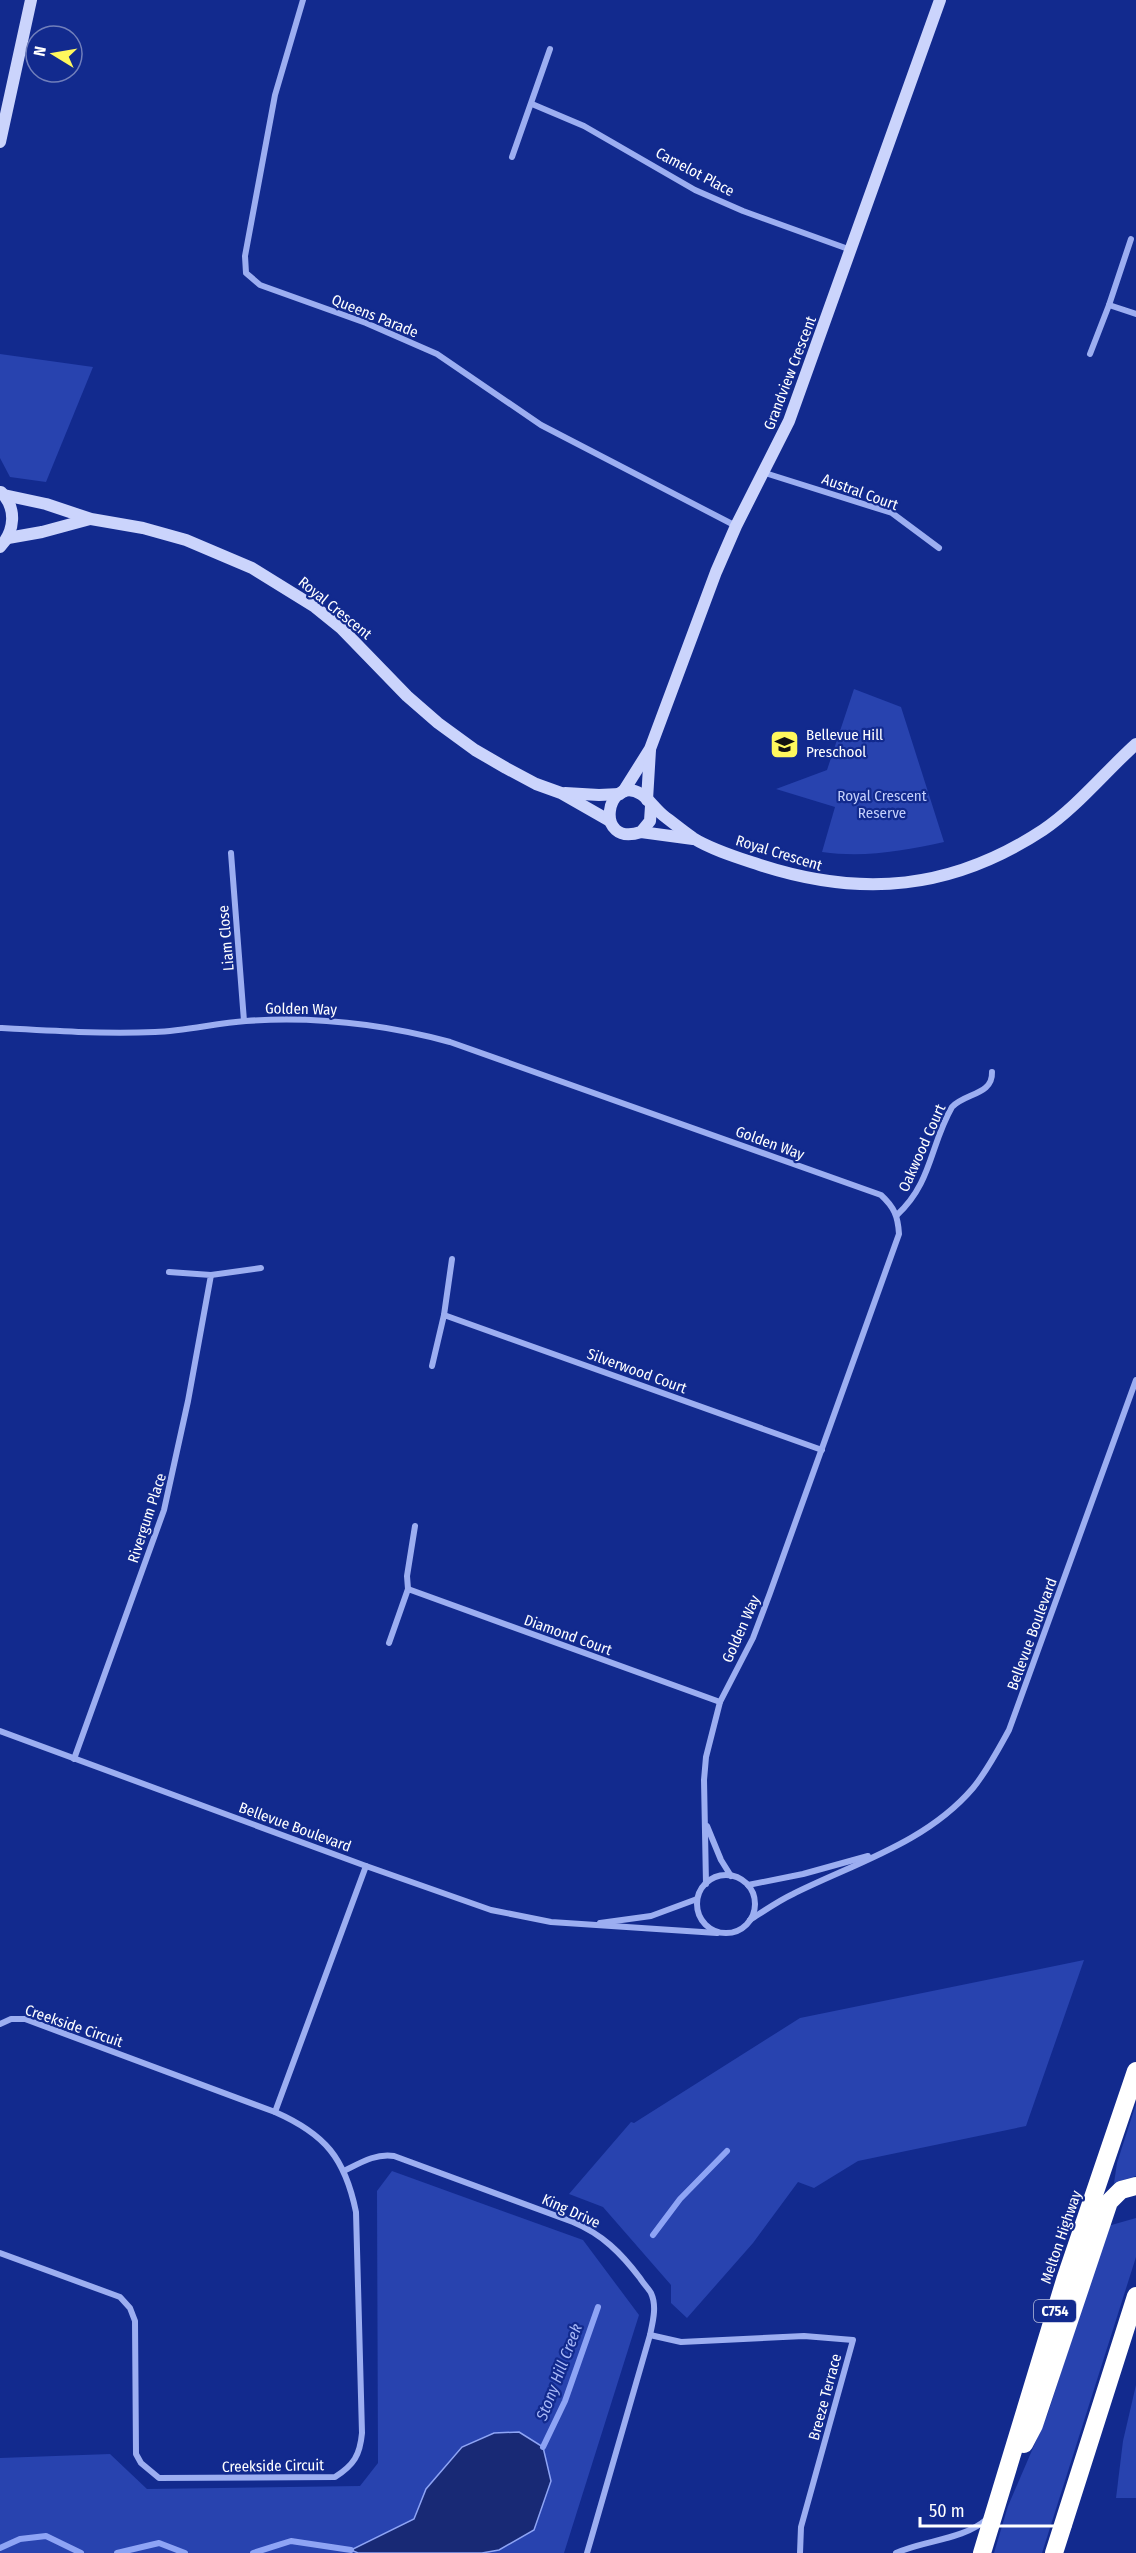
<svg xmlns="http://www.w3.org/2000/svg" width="1136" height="2553" font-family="'Fira Sans Condensed',sans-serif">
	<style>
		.green { fill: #2843af }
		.water { fill: #182975; stroke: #8ea4f5; stroke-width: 1.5 }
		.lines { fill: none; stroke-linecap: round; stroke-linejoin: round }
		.stream { stroke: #8ea4f5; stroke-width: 6 }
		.street { stroke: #9caef1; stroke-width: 6 }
		.secondary { stroke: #cbd4fc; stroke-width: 12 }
		.highway { stroke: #fff; stroke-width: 18 }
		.labels { text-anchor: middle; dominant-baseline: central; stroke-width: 4.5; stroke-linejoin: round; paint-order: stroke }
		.shield { fill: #122a8e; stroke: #b8bfdd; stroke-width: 1.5 }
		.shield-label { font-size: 14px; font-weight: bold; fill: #fff }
		.street-label { font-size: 15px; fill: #fff; stroke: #122a8e }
		.poi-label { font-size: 15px; fill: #fff; stroke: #122a8e; text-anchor: start }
		.park-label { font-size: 15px; fill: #c3cffc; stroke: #122a8e }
		.water-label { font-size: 16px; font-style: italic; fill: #a8b9f8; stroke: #122a8e }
	</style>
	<rect width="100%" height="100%" fill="#122a8e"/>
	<!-- green -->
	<g class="green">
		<polygon points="0,354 93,367 46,482 10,477 0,458"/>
		<path d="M 854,689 L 901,707 L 944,842 C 903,851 864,858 822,852 L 835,807 L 776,789 L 827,770 Z"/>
		<polygon points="1084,1960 1026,2126 858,2161 814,2188 798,2182 753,2243 687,2318 671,2303 671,2285 603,2207 569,2194 631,2122 634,2123 800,2018"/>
		<polygon points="1136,2104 1136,2176 1114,2183 1117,2163"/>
		<polygon points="392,2171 583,2240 639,2315 564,2553 0,2553 0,2458 110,2454 147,2489 360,2486 378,2463 377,2191"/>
		<polygon points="1136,2218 1136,2257 1042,2553 994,2553 1008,2506 1048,2413 1108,2226"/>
		<polygon points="1136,2385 1136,2498 1116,2498 1123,2441"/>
	</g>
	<!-- water -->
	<polygon class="water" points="519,2432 543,2447 551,2481 534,2530 499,2550 482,2553 358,2553 351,2550 414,2519 426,2489 462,2447 494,2433"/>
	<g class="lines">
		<!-- stream -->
		<g class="stream">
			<polyline points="653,2235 680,2199 727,2151"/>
			<polyline points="543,2447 565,2401 598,2307"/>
			<polyline points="0,2548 20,2539 46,2536 81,2553"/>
			<polyline points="117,2553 159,2543 185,2553"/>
			<polyline points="253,2553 291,2541 351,2550"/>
		</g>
		<!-- street -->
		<g class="street">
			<polyline points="303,0 275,95 245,256 246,273 260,285 366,323 437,354 541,425 736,526"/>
			<polyline points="532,104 584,126 695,190 743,211 851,250"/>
			<polyline points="512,157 550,49"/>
			<polyline points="1109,305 1131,239"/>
			<polyline points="1090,354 1109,305 1136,314"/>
			<polyline points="765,473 892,513 939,548"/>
			<polyline points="231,853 244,1021"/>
			<path d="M 0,1028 C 52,1031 103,1034 155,1032 C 186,1031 216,1023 246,1021 C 316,1016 383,1024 450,1042 L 881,1195 C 894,1207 898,1216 899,1234 L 770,1593 L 753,1638 L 720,1702 L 706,1757 L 704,1780 L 706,1884"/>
			<path d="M 897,1215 C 932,1183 930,1145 952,1107 C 965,1093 993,1095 992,1072"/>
			<polyline points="211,1275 261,1268"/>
			<polyline points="444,1315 452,1259"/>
			<polyline points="432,1366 444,1315 822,1450"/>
			<polyline points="408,1589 407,1576 415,1526"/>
			<polyline points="389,1643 408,1589 720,1702"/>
			<polyline points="0,1731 366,1866 491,1910 551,1922 717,1933"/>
			<polyline points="74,1759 164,1510 188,1401 211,1275 169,1272"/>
			<polyline points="707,1826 721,1860 731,1876"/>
			<circle cx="726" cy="1904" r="29"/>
			<polyline points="748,1885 803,1874 868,1856"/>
			<path d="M 750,1920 C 764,1911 778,1901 793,1894 C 855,1863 926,1843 973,1788 C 987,1771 998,1750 1009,1730 L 1136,1380"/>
			<polyline points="600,1923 651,1916 697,1899"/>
			<path d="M 0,2024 L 11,2019 L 25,2019 L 275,2112 C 325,2134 345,2158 356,2212 L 362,2433 C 360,2455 354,2465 335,2477 L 159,2478 L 141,2463 L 136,2454 L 135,2321 L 130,2308 L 120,2297 L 0,2253"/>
			<polyline points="275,2112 366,1866"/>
			<path d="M 344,2171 C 360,2163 376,2153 394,2156 L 573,2222 C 602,2234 621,2253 640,2278 C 643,2283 648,2288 651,2293 C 657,2306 653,2321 650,2335 L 587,2553"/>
			<polyline points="650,2335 681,2342 804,2336 853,2340 801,2527 800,2553"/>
			<path d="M 896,2553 C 925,2540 963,2540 987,2519"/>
		</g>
		<!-- secondary -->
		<g class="secondary">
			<polyline points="0,142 31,0"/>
			<polyline points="4,495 46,504 91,519 143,528 186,540 252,568 315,607 341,628 407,696 438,723 475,750 506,768 536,784 561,793 610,821"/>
			<polyline points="8,538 42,532 90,519"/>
			<path d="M 0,547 C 15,531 17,508 1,492"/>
			<polyline points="623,792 650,749 716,572 736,526 789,421 940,0"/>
			<polyline points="565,793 599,795 620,794"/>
			<polyline points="647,800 650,750"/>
			<path d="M 651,806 L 650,821 L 641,832 C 593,848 606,773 641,794 C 649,799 656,810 664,816 C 673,823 683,831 693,838 C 712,850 739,858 760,865 C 862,898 952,890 1043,830 C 1076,808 1106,771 1136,744"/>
			<polyline points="641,832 693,839"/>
		</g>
		<!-- highway -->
		<g class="highway">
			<polyline points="1024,2444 1034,2425 1109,2202 1121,2190 1136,2186"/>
			<polyline points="982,2553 1065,2280 1136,2071"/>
			<polyline points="1054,2553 1136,2296"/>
		</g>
	</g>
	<!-- icons -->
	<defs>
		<symbol id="school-square" viewBox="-11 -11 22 22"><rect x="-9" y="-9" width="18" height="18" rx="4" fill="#fff85d" stroke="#122a8e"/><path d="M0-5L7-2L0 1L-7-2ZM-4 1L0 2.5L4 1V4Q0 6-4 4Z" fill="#111"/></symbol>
	</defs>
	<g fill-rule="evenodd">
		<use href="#school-square" x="768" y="728" width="33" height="33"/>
	</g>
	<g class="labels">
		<!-- shield labels -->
		<rect class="shield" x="1034" y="2300" width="42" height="22" rx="4.5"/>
		<g class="shield-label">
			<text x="1055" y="2311">C754</text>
		</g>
		<!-- street labels -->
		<g class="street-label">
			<text transform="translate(695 172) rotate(28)">Camelot Place</text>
			<text transform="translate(375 316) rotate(22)">Queens Parade</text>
			<text transform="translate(790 373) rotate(-69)">Grandview Crescent</text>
			<text transform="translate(860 492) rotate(20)">Austral Court</text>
			<text transform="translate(335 608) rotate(39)">Royal Crescent</text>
			<text transform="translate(779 853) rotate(17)">Royal Crescent</text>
			<text transform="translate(226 938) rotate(-95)">Liam Close</text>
			<text transform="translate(301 1009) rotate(1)">Golden Way</text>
			<text transform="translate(770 1143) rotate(20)">Golden Way</text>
			<text transform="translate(922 1148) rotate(-66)">Oakwood Court</text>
			<text transform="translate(637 1371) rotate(20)">Silverwood Court</text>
			<text transform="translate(147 1518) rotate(-72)">Rivergum Place</text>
			<text transform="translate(741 1629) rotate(-66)">Golden Way</text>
			<text transform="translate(1032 1634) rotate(-70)">Bellevue Boulevard</text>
			<text transform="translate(568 1635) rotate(20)">Diamond Court</text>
			<text transform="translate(295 1827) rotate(20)">Bellevue Boulevard</text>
			<text transform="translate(74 2026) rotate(19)">Creekside Circuit</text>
			<text transform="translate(571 2211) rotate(24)">King Drive</text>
			<text transform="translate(1061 2237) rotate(-71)">Melton Highway</text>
			<text transform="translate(825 2397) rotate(-75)">Breeze Terrace</text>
			<text transform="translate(273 2466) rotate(-1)">Creekside Circuit</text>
		</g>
		<!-- poi labels -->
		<g class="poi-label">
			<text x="806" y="735">Bellevue Hill<tspan x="806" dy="17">Preschool</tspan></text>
		</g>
		<!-- park labels -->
		<g class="park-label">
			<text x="882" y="796">Royal Crescent<tspan x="882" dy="17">Reserve</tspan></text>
		</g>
		<!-- water labels -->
		<g class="water-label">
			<text transform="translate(559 2372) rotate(-69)">Stony Hill Creek</text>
		</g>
	</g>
	<!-- north arrow -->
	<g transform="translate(54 54) rotate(281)"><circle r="28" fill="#122a8e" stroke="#717fbb" stroke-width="1.5"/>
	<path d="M0-4.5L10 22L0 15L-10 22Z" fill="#fff85d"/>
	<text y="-9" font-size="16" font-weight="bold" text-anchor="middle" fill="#ffffff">N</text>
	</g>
	<!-- scale -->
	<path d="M920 2517v9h150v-9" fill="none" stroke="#ffffff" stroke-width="3"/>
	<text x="929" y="2517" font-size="18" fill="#ffffff" stroke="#122a8e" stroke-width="4.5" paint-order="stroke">50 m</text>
</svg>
